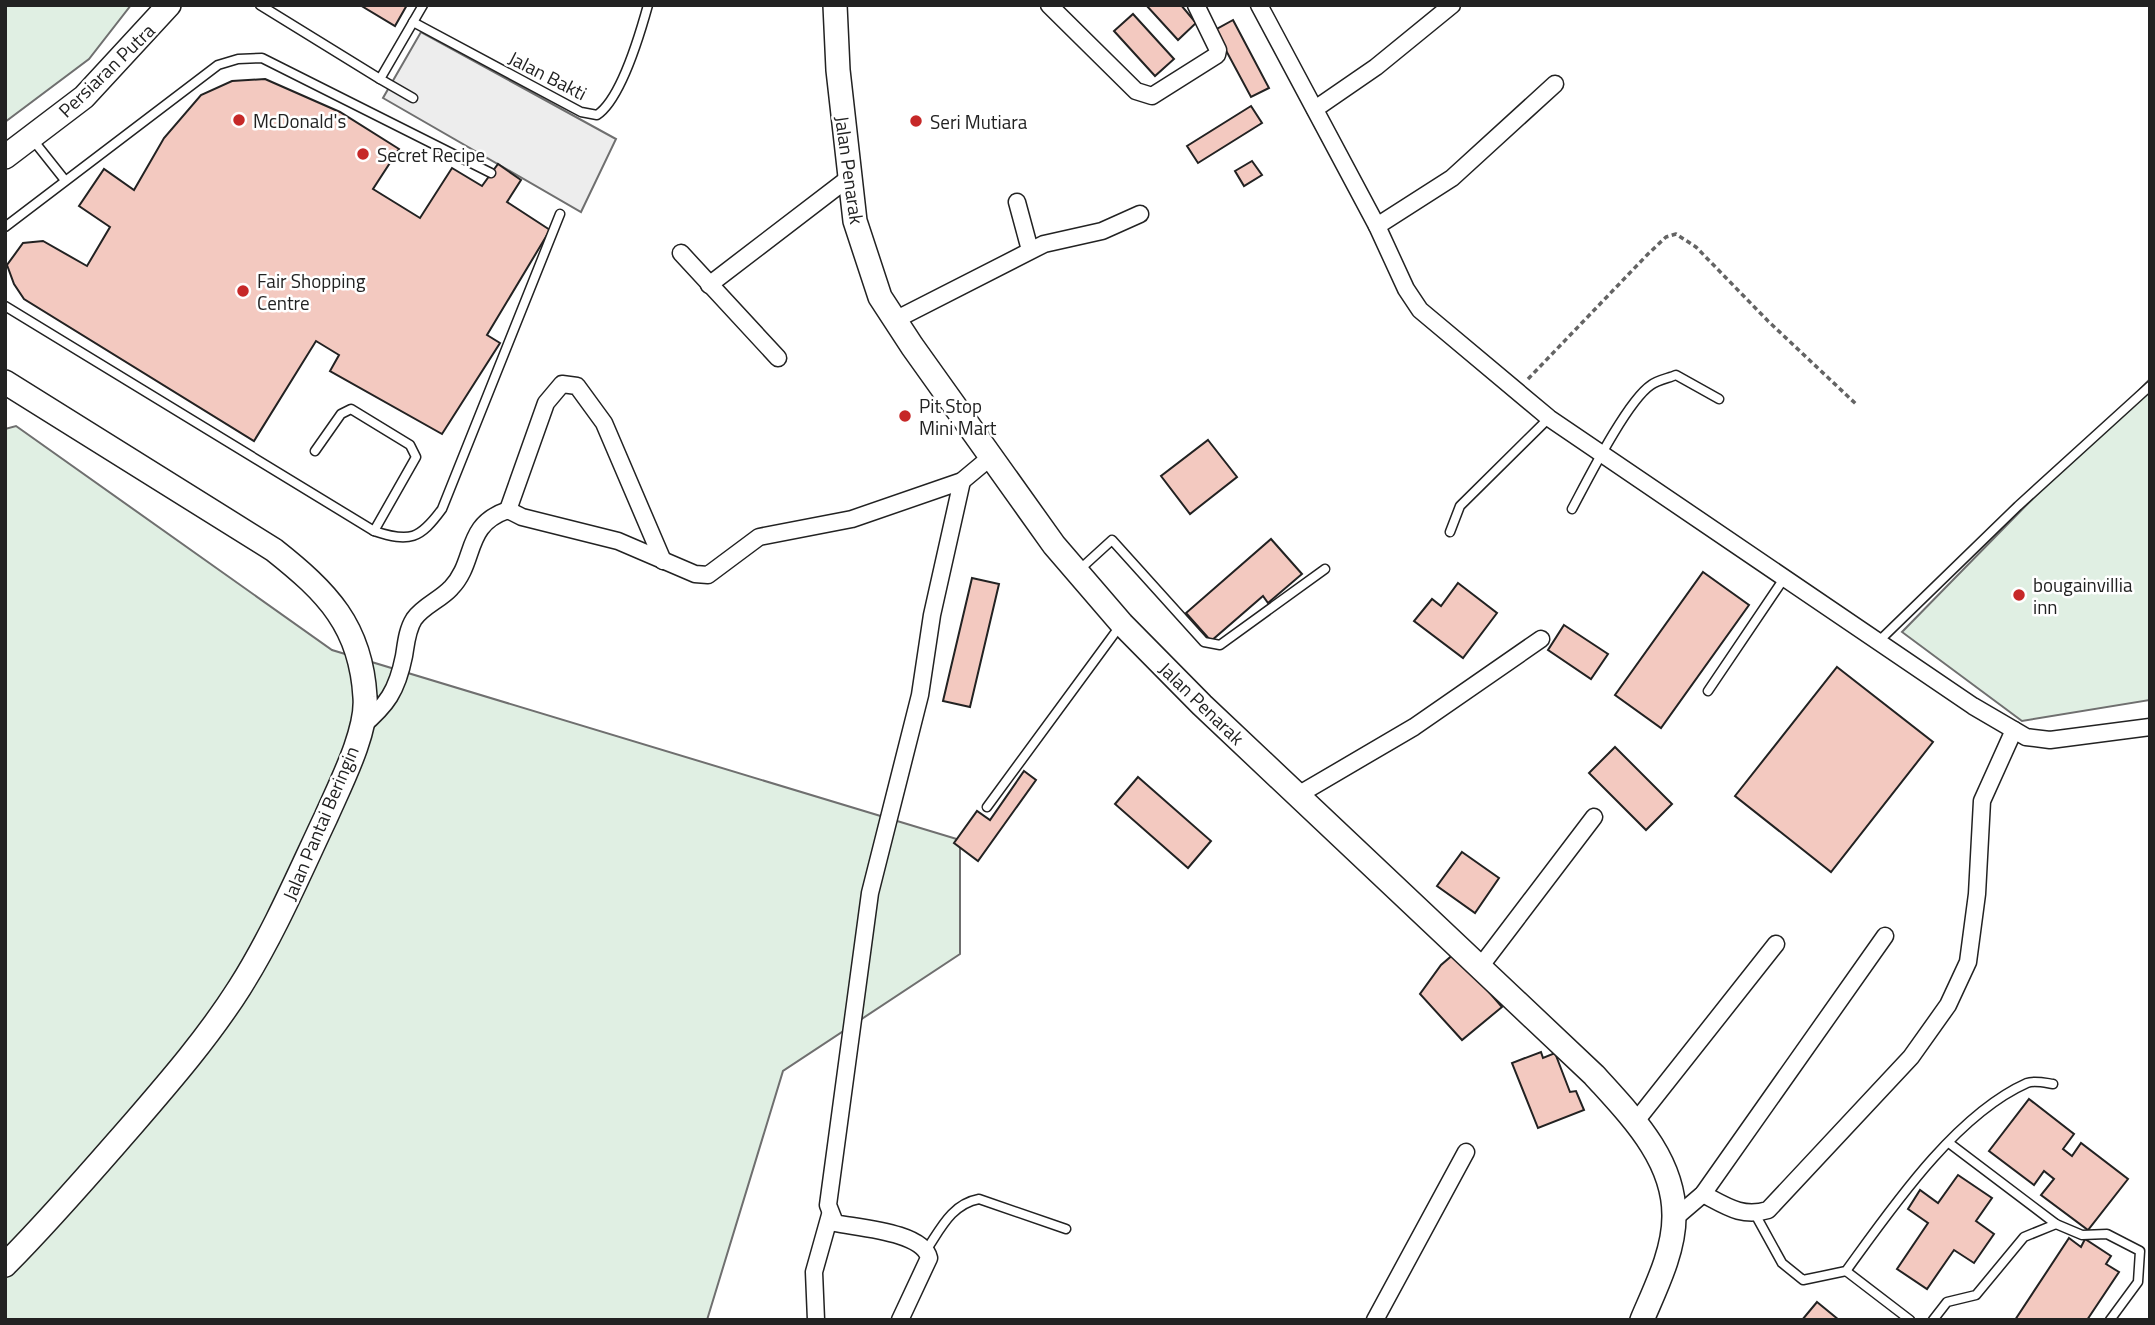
<svg xmlns="http://www.w3.org/2000/svg" width="2155" height="1325" font-family="'Titillium Web',sans-serif">
	<style>
		.green { fill: #e0efe3; stroke: #6f6f6f; stroke-width: 2 }
		.parking { fill: #ededed; stroke: #6f6f6f; stroke-width: 2 }
		.building { fill: #f3c9c0; stroke: #222; stroke-width: 2 }
		.lines { fill: none; stroke-linecap: round; stroke-linejoin: round }
		.lane-casing { stroke: #222; stroke-width: 11 }
		.street-casing { stroke: #222; stroke-width: 19 }
		.secondary-casing { stroke: #222; stroke-width: 26 }
		.path { stroke: #646464; stroke-width: 3.5; stroke-dasharray: 5 3.5; stroke-linecap: butt }
		.lane { stroke: #fff; stroke-width: 8 }
		.street { stroke: #fff; stroke-width: 16 }
		.secondary { stroke: #fff; stroke-width: 23 }
		.poi-dot { fill: #c62828; stroke: #fff; stroke-width: 2.5 }
		.labels { text-anchor: middle; dominant-baseline: central; stroke-width: 5; stroke-linejoin: round; paint-order: stroke }
		.street-label { font-size: 19px; fill: #222; stroke: #fff }
		.poi-label { font-size: 19px; fill: #222; stroke: #fff; text-anchor: start }
	</style>
	<rect width="100%" height="100%" fill="#fff"/>
	<!-- green -->
	<g class="green">
		<polygon points="5,5 131,5 89,59 5,122"/>
		<polygon points="2150,379 2150,700 2022,721 1902,632"/>
		<polygon points="16,426 332,650 960,840 960,954 783,1071 707,1320 5,1320 5,429"/>
	</g>
	<!-- parking -->
	<polygon class="parking" points="421,32 616,139 581,212 383,98"/>
	<!-- building -->
	<g class="building">
		<polygon points="360,5 407,5 395,26"/>
		<polygon points="1146,5 1181,5 1196,23 1178,40"/>
		<polygon points="1133,14 1174,59 1155,76 1114,31"/>
		<polygon points="1233,20 1269,88 1251,97 1215,30"/>
		<polygon points="265,79 340,112 399,149 373,189 420,218 452,168 482,186 498,164 521,180 507,202 550,230 487,335 500,343 442,434 330,371 339,355 316,341 254,441 24,299 14,284 7,265 23,243 43,241 87,266 110,227 79,206 104,169 134,190 164,138 201,95 232,81"/>
		<polygon points="1251,106 1262,123 1198,163 1187,146"/>
		<polygon points="1252,161 1262,175 1244,186 1235,171"/>
		<polygon points="1208,440 1237,477 1190,514 1161,476"/>
		<polygon points="1271,539 1302,574 1268,603 1263,596 1211,641 1186,613"/>
		<polygon points="1703,572 1749,605 1661,728 1615,695"/>
		<polygon points="972,578 999,584 970,707 943,701"/>
		<polygon points="1458,583 1497,613 1463,658 1414,621 1432,599 1441,606"/>
		<polygon points="1564,625 1608,654 1591,679 1548,650"/>
		<polygon points="1837,667 1933,742 1831,872 1735,796"/>
		<polygon points="1615,747 1672,804 1646,830 1589,773"/>
		<polygon points="1024,771 1036,780 978,861 954,843 977,811 990,820"/>
		<polygon points="1138,777 1211,841 1188,868 1115,804"/>
		<polygon points="1462,852 1499,878 1475,913 1437,886"/>
		<polygon points="1455,953 1502,1007 1462,1040 1420,994 1441,965"/>
		<polygon points="1541,1052 1543,1058 1555,1053 1570,1092 1576,1091 1584,1110 1538,1128 1512,1063"/>
		<polygon points="2029,1099 2074,1134 2063,1149 2072,1156 2081,1143 2128,1179 2088,1230 2041,1195 2054,1179 2044,1171 2034,1185 1989,1151"/>
		<polygon points="1958,1175 1992,1198 1976,1221 1994,1234 1974,1263 1954,1250 1927,1289 1897,1269 1928,1223 1908,1209 1920,1190 1938,1203"/>
		<polygon points="2069,1238 2081,1247 2085,1239 2111,1256 2106,1264 2119,1272 2087,1320 2015,1320"/>
		<polygon points="1817,1302 1839,1320 1802,1320"/>
	</g>
	<g class="lines">
		<defs>
			<g id="lane">
				<polyline points="260,5 380,79"/>
				<path d="M 413,22 L 581,112 L 597,115 C 621,99 640,34 648,5"/>
				<polyline points="413,98 380,79 423,5"/>
				<polyline points="33,140 64,179"/>
				<polyline points="5,227 218,65 238,59 262,58 491,173"/>
				<path d="M 5,306 L 374,531 C 410,543 420,539 442,509 L 560,214"/>
				<polyline points="315,451 341,414 351,409 410,445 416,457 374,531"/>
				<path d="M 1572,509 C 1587,481 1627,401 1651,385 C 1657,380 1669,378 1676,375 L 1719,399"/>
				<polyline points="1450,532 1460,506 1549,418"/>
				<polyline points="1078,571 1112,540 1204,642 1220,645 1325,569"/>
				<polyline points="1880,640 2018,506 2150,386"/>
				<polyline points="1708,691 1785,577"/>
				<polyline points="987,807 1120,626"/>
				<polyline points="1949,1143 2056,1224 2082,1235 2107,1234 2140,1251 2138,1282 2110,1320"/>
				<path d="M 1755,1214 L 1782,1263 L 1803,1280 L 1846,1271 C 1891,1209 1955,1115 2027,1083 C 2034,1080 2046,1083 2053,1084"/>
				<path d="M 927,1249 C 941,1228 952,1204 979,1199 L 1066,1229"/>
				<polyline points="1846,1271 1910,1320"/>
				<polyline points="1933,1320 1947,1302 1976,1295 2024,1237 2056,1224"/>
			</g>
			<g id="street">
				<polyline points="1049,5 1136,91 1152,96 1217,55 1218,50 1196,5"/>
				<polyline points="1259,5 1377,226 1406,289 1420,310 1549,418 1973,706 2026,737 2050,740 2150,727"/>
				<polyline points="1315,109 1376,67 1452,5"/>
				<polyline points="1017,202 1030,250"/>
				<polyline points="1377,226 1452,178 1555,84"/>
				<polyline points="681,253 778,358"/>
				<polyline points="709,285 850,177"/>
				<polyline points="895,320 1044,244 1102,231 1140,214"/>
				<polyline points="508,510 546,403 562,384 577,386 604,423 663,561"/>
				<path d="M 361,727 C 387,705 397,691 404,656 C 406,644 407,630 414,619 C 423,606 440,600 451,588 C 477,561 463,525 508,510 L 522,517 L 618,541 L 695,574 L 708,575 L 759,537 L 852,519 L 962,481 L 992,456"/>
				<polyline points="1298,795 1414,727 1541,639"/>
				<polyline points="1480,967 1594,817"/>
				<polyline points="1636,1121 1776,944"/>
				<path d="M 1703,1194 C 1726,1206 1742,1218 1768,1210 L 1911,1057 L 1948,1005 L 1968,962 L 1977,894 L 1982,801 L 2014,730"/>
				<polyline points="1675,1218 1703,1194 1885,936"/>
				<polyline points="816,1320 814,1272 830,1215"/>
				<path d="M 900,1320 L 929,1258 C 923,1232 859,1228 835,1223 L 828,1205 L 870,893 L 920,695 L 932,615 L 962,481"/>
				<polyline points="1375,1320 1466,1152"/>
			</g>
			<g id="secondary">
				<path d="M 835,5 L 838,70 L 855,221 L 880,297 L 912,346 L 1054,545 L 1122,624 L 1202,705 L 1594,1075 C 1630,1115 1675,1159 1674,1217 C 1674,1252 1655,1289 1642,1320"/>
				<polyline points="5,157 84,97 169,5"/>
				<path d="M 5,382 L 274,550 C 327,592 361,626 365,697 C 368,731 340,785 326,817 C 299,874 274,933 240,987 C 209,1036 171,1080 133,1124 C 91,1172 50,1220 5,1265"/>
			</g>
		</defs>
		<!-- lane casing -->
		<use href="#lane" class="lane-casing"/>
		<!-- street casing -->
		<use href="#street" class="street-casing"/>
		<!-- secondary casing -->
		<use href="#secondary" class="secondary-casing"/>
		<!-- path -->
		<polyline class="path" points="1528,379 1648,254 1666,237 1676,234 1696,247 1768,321 1857,405"/>
		<!-- lane -->
		<use href="#lane" class="lane"/>
		<!-- street -->
		<use href="#street" class="street"/>
		<!-- secondary -->
		<use href="#secondary" class="secondary"/>
	</g>
	<!-- markers -->
	<g class="poi-dot">
		<circle cx="239" cy="120" r="7"/>
		<circle cx="916" cy="121" r="7"/>
		<circle cx="363" cy="154" r="7"/>
		<circle cx="243" cy="291" r="7"/>
		<circle cx="905" cy="416" r="7"/>
		<circle cx="2019" cy="595" r="7"/>
	</g>
	<g class="labels">
		<!-- street labels -->
		<g class="street-label">
			<text transform="translate(106 70) rotate(-44)">Persiaran Putra</text>
			<text transform="translate(548 75) rotate(27)">Jalan Bakti</text>
			<text transform="translate(850 170) rotate(82)">Jalan Penarak</text>
			<text transform="translate(1202 703) rotate(44)">Jalan Penarak</text>
			<text transform="translate(320 823) rotate(-67)">Jalan Pantai Beringin</text>
		</g>
		<!-- poi labels -->
		<g class="poi-label">
			<text x="253" y="120">McDonald's</text>
			<text x="930" y="121">Seri Mutiara</text>
			<text x="377" y="154">Secret Recipe</text>
			<text x="257" y="280">Fair Shopping<tspan x="257" dy="22">Centre</tspan></text>
			<text x="919" y="405">Pit Stop<tspan x="919" dy="22">Mini Mart</tspan></text>
			<text x="2033" y="584">bougainvillia<tspan x="2033" dy="22">inn</tspan></text>
		</g>
	</g>
	<!-- border -->
	<rect width="2155" height="1325" fill="none" stroke="#222222" stroke-width="14"/>
</svg>
